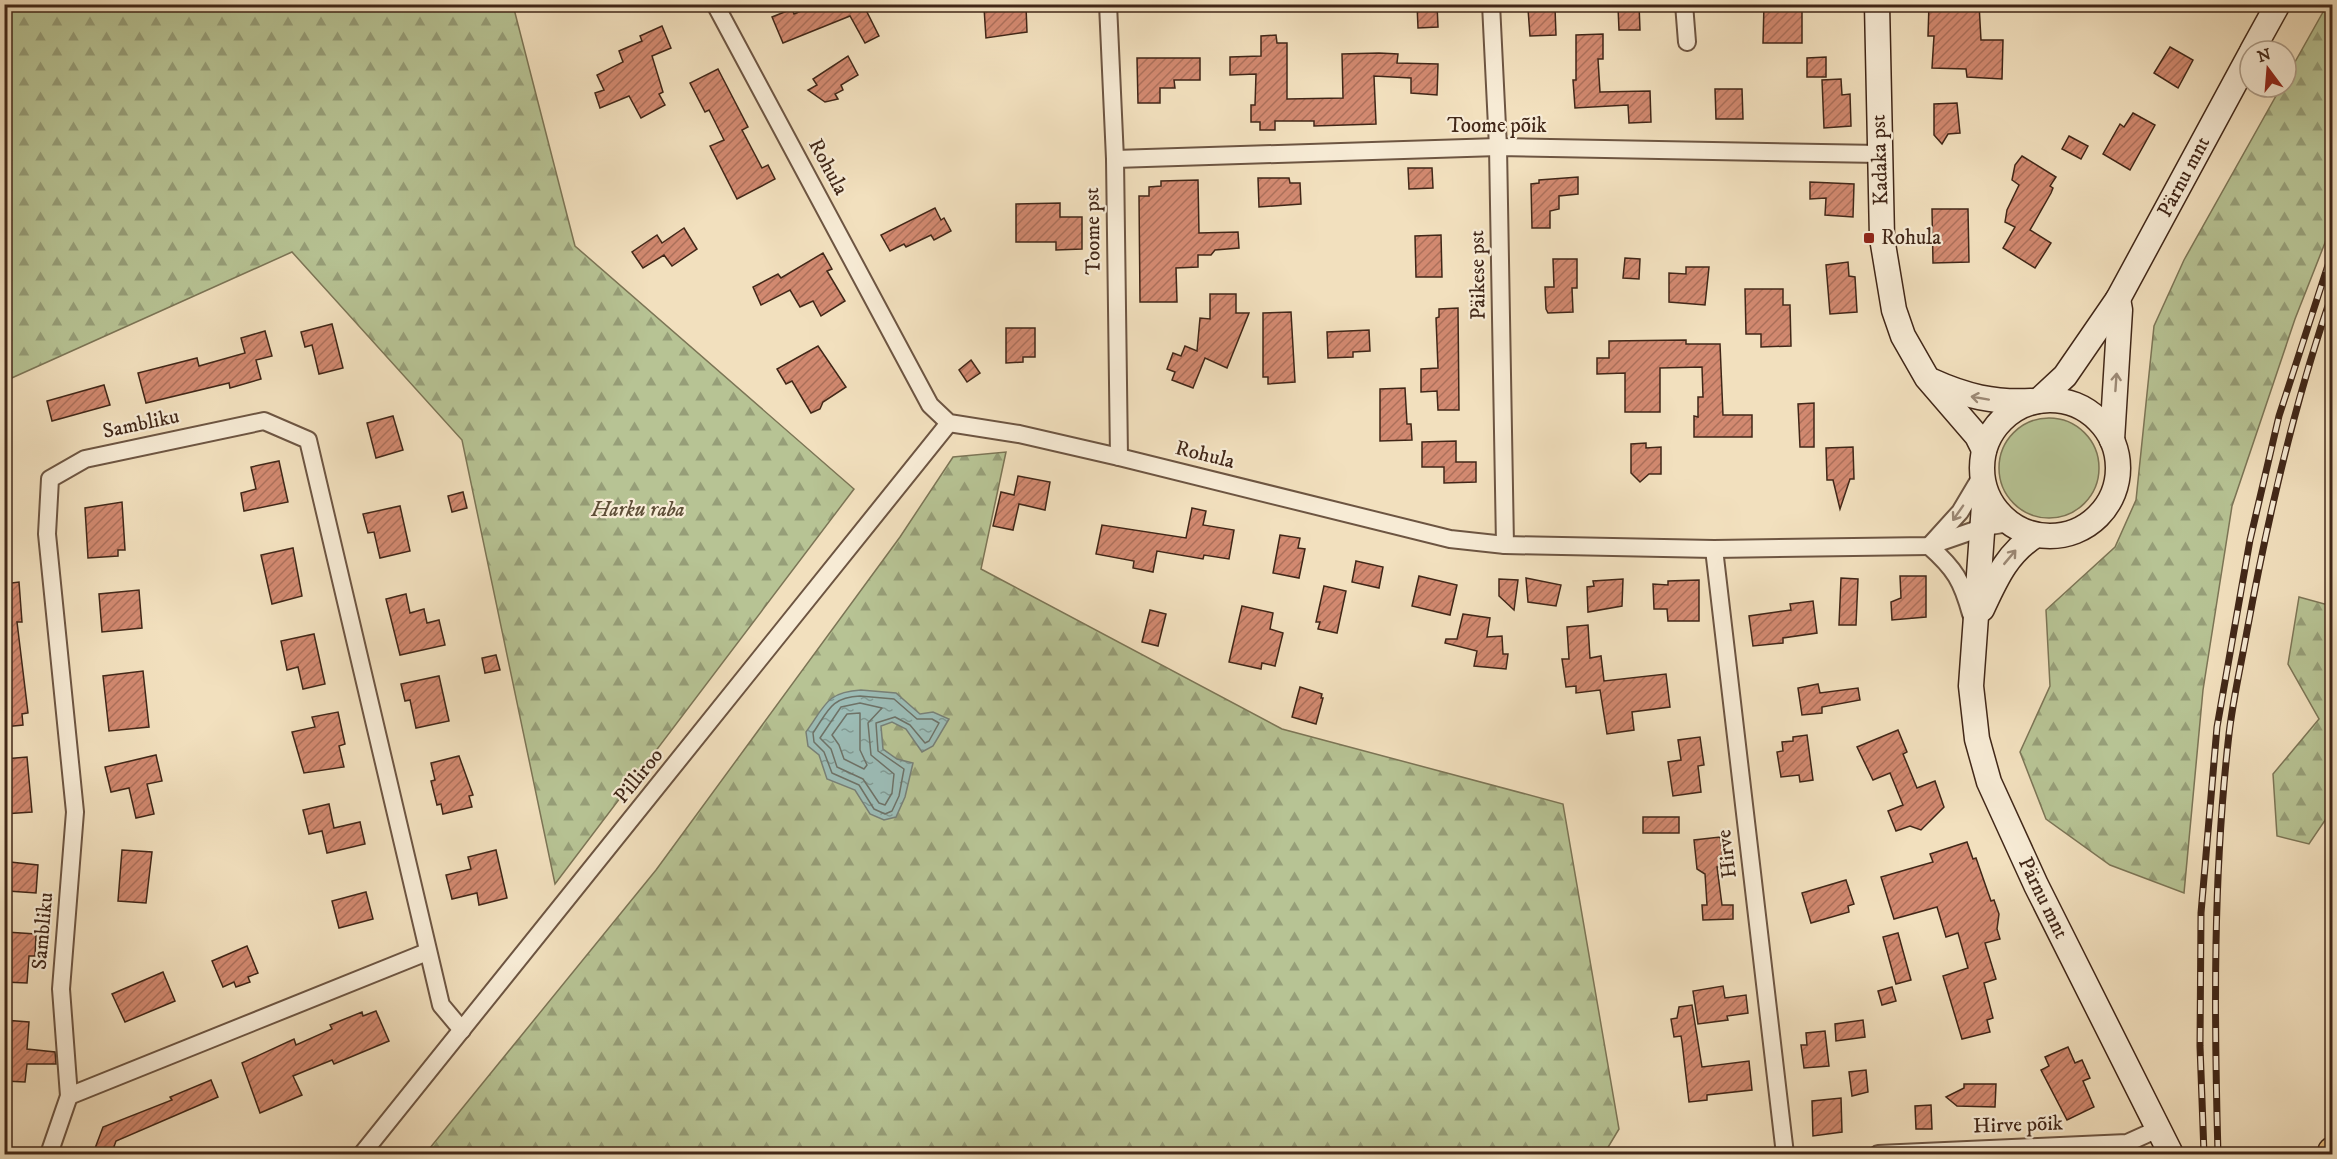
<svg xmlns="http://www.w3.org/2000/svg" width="2337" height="1159" font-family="'IM FELL DW Pica',serif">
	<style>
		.grass { fill: #b7c394; stroke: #7c7556; stroke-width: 1.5 }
		.forest { fill: url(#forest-firs); stroke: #7c7556; stroke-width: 1.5 }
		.water { fill: url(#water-ripples); stroke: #788077; stroke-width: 1.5 }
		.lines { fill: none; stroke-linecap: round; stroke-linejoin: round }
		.shore { stroke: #6e7267; stroke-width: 1.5 }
		.building { fill: url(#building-hatch); stroke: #412718; stroke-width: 1.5 }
		.minor-casing { stroke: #6d5542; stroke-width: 20 }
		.secondary-casing { stroke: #412718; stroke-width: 27 }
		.trunk-casing { stroke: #412718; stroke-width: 30 }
		.minor { stroke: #f7ebd5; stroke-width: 16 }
		.secondary { stroke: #f7ebd5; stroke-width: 24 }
		.trunk { stroke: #e9c07f; stroke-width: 27 }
		.rail-casing { stroke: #412718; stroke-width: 7 }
		.rail { stroke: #f7ebd5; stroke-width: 4.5; stroke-dasharray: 14; stroke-linecap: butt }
		.oneway { stroke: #9c8976 }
		.poi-dot { fill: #8f2418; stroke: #f7ebd5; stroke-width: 2 }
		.labels { text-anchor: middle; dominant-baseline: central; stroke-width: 4.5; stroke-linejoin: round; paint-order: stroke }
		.street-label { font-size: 21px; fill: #412718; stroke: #f7ebd5 }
		.poi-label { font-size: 21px; fill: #412718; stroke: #f7ebd5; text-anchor: start }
		.park-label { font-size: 21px; font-style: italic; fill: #5e4e37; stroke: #f7ebd5 }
	</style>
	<defs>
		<pattern id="forest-firs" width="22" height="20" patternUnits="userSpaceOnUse" patternTransform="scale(1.5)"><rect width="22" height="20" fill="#b7c394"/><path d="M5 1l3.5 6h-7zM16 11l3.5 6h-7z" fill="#969e78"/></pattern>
		<pattern id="water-ripples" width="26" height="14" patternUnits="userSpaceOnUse" patternTransform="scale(1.5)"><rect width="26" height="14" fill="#9cbcb6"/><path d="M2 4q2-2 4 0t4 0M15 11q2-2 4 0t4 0" fill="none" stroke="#819993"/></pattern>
		<pattern id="building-hatch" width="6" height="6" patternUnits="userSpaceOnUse" patternTransform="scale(1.5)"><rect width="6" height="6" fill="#d28970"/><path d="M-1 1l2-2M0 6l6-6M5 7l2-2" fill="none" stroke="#ac705b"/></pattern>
	</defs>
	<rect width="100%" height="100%" fill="#f2e0be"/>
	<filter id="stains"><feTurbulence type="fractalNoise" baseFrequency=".00333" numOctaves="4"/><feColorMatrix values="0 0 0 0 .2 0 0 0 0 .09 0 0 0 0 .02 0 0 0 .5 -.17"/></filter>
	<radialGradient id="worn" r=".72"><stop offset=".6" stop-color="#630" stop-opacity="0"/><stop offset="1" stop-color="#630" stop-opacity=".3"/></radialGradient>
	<!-- grass -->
	<circle class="grass" cx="2049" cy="468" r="50"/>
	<!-- forest -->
	<g class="forest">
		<polygon points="4,5 513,5 575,246 854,489 555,884 462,440 292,252 5,381"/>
		<polygon points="2327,5 2332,5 2332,225 2295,319 2232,506 2203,690 2184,893 2110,865 2046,819 2020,752 2050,686 2046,610 2115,547 2136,500 2154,326 2184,260 2281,87 2286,87 2286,78"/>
		<polygon points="1006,452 981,569 1282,729 1563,804 1619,1129 1604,1154 425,1154 656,870 900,537 953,457"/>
		<polygon points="2299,597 2332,606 2332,810 2309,844 2277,836 2273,774 2319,719 2288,664"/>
	</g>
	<!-- water -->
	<path class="water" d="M 861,690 L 896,693 L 920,714 L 933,712 L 949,719 L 933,746 L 922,752 L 906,729 L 892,722 L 881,726 L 883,749 L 897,759 L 913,763 L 905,797 L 896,817 L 884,820 L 870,814 L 855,790 L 827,779 L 819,755 L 808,746 L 806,732 C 825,706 826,692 861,690 Z"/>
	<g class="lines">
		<!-- shore -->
		<g class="shore">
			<path d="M 860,696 L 894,699 L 917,719 L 932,719 L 939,723 L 929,741 L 925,743 L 910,725 L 895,717 L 876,723 L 878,751 L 904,769 L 899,796 L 892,811 L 885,814 L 874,809 L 859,785 L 832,773 L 824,752 L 814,742 L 813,733 C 828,711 831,697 860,696 Z"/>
			<polygon points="860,703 882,708 868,723 871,755 894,774 892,793 885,805 879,803 863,779 837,767 831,749 820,738 841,707"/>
			<polygon points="860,713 860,750 867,765 864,769 844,759 839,745 832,735 847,714"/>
		</g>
	</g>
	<!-- building -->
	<g class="building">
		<polygon points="818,4 878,4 866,10 879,36 865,43 850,16 783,43 772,17 792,9 794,14"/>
		<polygon points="1417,4 1437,4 1438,27 1418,28"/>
		<polygon points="1623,4 1639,4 1640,30 1619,30 1618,7"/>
		<polygon points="1764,4 1802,4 1802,43 1763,43"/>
		<polygon points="1929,4 1979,4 1981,40 2003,40 2002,79 1967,77 1966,69 1932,68 1934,36 1928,36"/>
		<polygon points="1026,6 1027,32 986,38 984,8"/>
		<polygon points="1555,8 1556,35 1530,36 1528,9"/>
		<polygon points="662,26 671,48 652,56 663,92 659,94 665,105 641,118 629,96 600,108 595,93 604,90 597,75 623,62 619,51 642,41 640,36"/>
		<polygon points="1603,34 1603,59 1598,59 1600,92 1650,91 1651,122 1629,123 1628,105 1575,108 1573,80 1576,80 1576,35"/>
		<polygon points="1276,35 1277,43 1287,43 1287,99 1343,98 1342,54 1379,53 1398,54 1397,63 1438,64 1437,95 1411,93 1411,78 1374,76 1376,124 1314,126 1314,121 1275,121 1275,130 1260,130 1260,122 1251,122 1251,105 1255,105 1256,74 1230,75 1230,57 1261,56 1261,36"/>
		<polygon points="2170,47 2193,60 2178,88 2154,73"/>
		<polygon points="848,56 858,75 841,85 843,90 835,94 838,99 825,102 808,90 817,85 813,79"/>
		<polygon points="1826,57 1826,77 1807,77 1807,58"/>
		<polygon points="1137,58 1200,58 1200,80 1174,80 1175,88 1160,88 1160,103 1138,103"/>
		<polygon points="718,69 748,127 742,130 762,168 768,165 775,179 737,199 710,146 724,140 709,110 705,112 690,83"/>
		<polygon points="1841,79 1842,95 1850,94 1851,126 1824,128 1822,80"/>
		<polygon points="1715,89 1742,89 1743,119 1716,119"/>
		<polygon points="1957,103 1960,133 1948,134 1942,144 1934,135 1934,104"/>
		<polygon points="2133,113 2155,125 2130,170 2103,154 2120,124 2124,127"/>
		<polygon points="2069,136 2088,146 2081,159 2062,149"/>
		<polygon points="2022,156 2056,177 2050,186 2053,188 2051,193 2030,230 2051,243 2035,268 2003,248 2015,227 2005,222 2007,210 2019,185 2012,180 2015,165"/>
		<polygon points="1408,168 1432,168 1433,188 1409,189"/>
		<polygon points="1578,177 1578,194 1559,196 1559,209 1550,211 1550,228 1532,228 1531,184 1539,183 1539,180"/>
		<polygon points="1258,178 1289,178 1290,183 1300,183 1301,204 1259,207"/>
		<polygon points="1198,180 1199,233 1238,232 1239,248 1215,250 1211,255 1198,255 1198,267 1176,268 1177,302 1140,302 1139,196 1149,196 1149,187 1161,186 1161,181"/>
		<polygon points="1810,182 1854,184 1853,217 1825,215 1826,198 1810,199"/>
		<polygon points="1060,203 1060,217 1082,217 1082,249 1056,250 1056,242 1016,242 1016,204"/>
		<polygon points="935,208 941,220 944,218 951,231 934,240 931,235 906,247 904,244 890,251 881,235"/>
		<polygon points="1932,209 1968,209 1969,262 1933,263"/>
		<polygon points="684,228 697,249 672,266 664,255 643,268 632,252 657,235 662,243"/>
		<polygon points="1441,235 1442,277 1416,277 1415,236"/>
		<polygon points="823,253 832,269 827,271 845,301 821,316 813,301 800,307 790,290 761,305 753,287 778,274 781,278"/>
		<polygon points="1625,258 1640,259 1639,279 1623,278"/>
		<polygon points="1553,259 1577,259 1577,288 1572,288 1573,312 1548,313 1546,309 1545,287 1554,287"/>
		<polygon points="1848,262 1849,276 1855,277 1857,312 1830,314 1826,265"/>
		<polygon points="1686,267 1709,267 1705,305 1669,302 1669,273 1686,274"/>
		<polygon points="1745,289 1783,289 1783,305 1790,305 1791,346 1761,347 1761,334 1746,334"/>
		<polygon points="1210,294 1236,294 1236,313 1249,313 1227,368 1205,358 1193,388 1172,380 1175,372 1167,369 1173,353 1181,356 1185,346 1197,351 1200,318 1210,319"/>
		<polygon points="1458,308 1459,410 1438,410 1437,391 1421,392 1421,369 1438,368 1436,318 1439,317 1439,309"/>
		<polygon points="1291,312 1295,382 1268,384 1268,377 1263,377 1263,313"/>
		<polygon points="332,324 343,368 319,374 312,345 305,347 301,332"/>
		<polygon points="1006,328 1035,328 1035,357 1023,357 1023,362 1006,363"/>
		<polygon points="1369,330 1370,351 1353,352 1353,357 1328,358 1327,332"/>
		<polygon points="265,331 272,356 256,360 261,379 230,388 229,383 146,403 138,373 197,358 199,366 245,353 241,338"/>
		<polygon points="1686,340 1686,344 1720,344 1723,415 1752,415 1752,437 1694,437 1694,416 1698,417 1698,397 1703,397 1702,367 1660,368 1660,412 1625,412 1625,373 1597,374 1597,358 1609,358 1609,341"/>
		<polygon points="818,346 846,387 823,402 820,409 811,413 792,381 786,384 777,369"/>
		<polygon points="971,360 980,373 967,382 959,370"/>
		<polygon points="104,385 110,405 52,421 47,401"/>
		<polygon points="1405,388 1407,424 1411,424 1412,440 1380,441 1380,389"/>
		<polygon points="1814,403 1814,447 1800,447 1798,404"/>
		<polygon points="393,416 403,450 376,458 367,423"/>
		<polygon points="1456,441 1456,462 1476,462 1476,482 1444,483 1444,467 1422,467 1422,442"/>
		<polygon points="1646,443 1646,448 1661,447 1661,474 1649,474 1640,482 1631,473 1631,444"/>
		<polygon points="1853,447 1854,479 1850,479 1840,509 1833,480 1827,480 1826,448"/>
		<polygon points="279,461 288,502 244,511 241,493 256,489 251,467"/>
		<polygon points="1018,476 1050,482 1045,510 1019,504 1013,530 993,526 1001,492 1014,495"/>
		<polygon points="463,492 467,508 452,512 448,496"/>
		<polygon points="122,502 125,550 118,550 118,556 88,558 85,508"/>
		<polygon points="400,506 410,551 380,558 374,532 368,533 363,514"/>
		<polygon points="1192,508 1206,511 1203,525 1234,530 1229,559 1204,555 1203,559 1157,551 1153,572 1133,568 1134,561 1096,554 1102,525 1186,538"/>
		<polygon points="1280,535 1300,538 1298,548 1305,549 1299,578 1273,573"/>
		<polygon points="293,548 302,596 272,604 261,555"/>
		<polygon points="1356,561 1383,567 1379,588 1352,582"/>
		<polygon points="1419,576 1457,585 1450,615 1412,606"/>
		<polygon points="1900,576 1926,576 1926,617 1892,620 1891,602 1901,598"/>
		<polygon points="1526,578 1561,585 1556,606 1528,602"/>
		<polygon points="1841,578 1858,579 1856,625 1839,625"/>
		<polygon points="1499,579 1518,580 1514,610 1499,596"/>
		<polygon points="1623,579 1622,606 1588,612 1587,587 1594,586 1593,581"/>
		<polygon points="1699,580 1699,621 1668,621 1667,609 1654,609 1653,584 1668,585 1668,581"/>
		<polygon points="19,582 22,622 17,622 28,713 22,714 23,725 4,727 4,584"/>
		<polygon points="1324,586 1346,591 1337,633 1318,629 1320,622 1316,622"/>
		<polygon points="139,590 142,628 102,632 99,594"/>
		<polygon points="406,594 410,613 424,609 427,623 439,620 445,645 400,655 386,599"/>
		<polygon points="1813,601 1817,633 1783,638 1783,643 1753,646 1749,616 1791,610 1790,604"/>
		<polygon points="1242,606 1273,613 1270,629 1283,633 1275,666 1262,663 1261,669 1229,662"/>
		<polygon points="1150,610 1166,614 1158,646 1142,642"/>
		<polygon points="1463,614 1490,618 1487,637 1502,636 1503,654 1508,654 1506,669 1474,666 1477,651 1445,643 1446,639 1457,639"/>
		<polygon points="1588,625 1590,658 1601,656 1604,681 1666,674 1670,707 1632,712 1634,730 1607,734 1600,690 1576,693 1576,686 1566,687 1562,659 1569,659 1567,627"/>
		<polygon points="314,634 325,684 303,689 298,667 287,670 281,641"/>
		<polygon points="496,655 500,670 485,673 482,658"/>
		<polygon points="143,671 149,727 109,731 103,676"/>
		<polygon points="439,676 449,721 416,728 410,700 405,701 401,684"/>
		<polygon points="1818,684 1820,693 1858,688 1860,700 1822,707 1822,713 1802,715 1798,688"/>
		<polygon points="1300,687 1322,694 1321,698 1323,698 1316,724 1292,717"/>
		<polygon points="338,712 345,744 339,746 344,767 304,773 292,732 315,727 312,717"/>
		<polygon points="1898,730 1907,752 1903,754 1917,788 1935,781 1944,807 1921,830 1910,826 1896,831 1888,811 1903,805 1890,773 1873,780 1857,747"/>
		<polygon points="1807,735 1813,780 1800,782 1799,775 1781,777 1777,752 1783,751 1782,742 1793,741 1793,737"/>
		<polygon points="1700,737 1704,765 1698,766 1701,792 1673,796 1668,762 1681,760 1678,740"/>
		<polygon points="156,755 162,781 147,784 154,814 136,818 129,788 111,792 105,767"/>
		<polygon points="459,756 473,795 469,796 472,807 443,814 441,804 437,805 431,781 435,780 431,763"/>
		<polygon points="27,757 32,812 4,814 4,759"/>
		<polygon points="329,804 334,828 360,822 365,844 327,853 322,831 309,834 303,810"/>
		<rect x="1643" y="817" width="36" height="16"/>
		<polygon points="1720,837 1724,867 1717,867 1722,905 1733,905 1733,919 1703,920 1702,905 1707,905 1705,874 1697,869 1694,840"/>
		<polygon points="1967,842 1973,859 1976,858 1991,901 1994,900 1999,914 1997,929 2000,939 1985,943 1996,979 1984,983 1993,1018 1987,1020 1990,1032 1962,1039 1943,976 1968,968 1958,933 1946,937 1937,907 1894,919 1881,877 1933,862 1930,854"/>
		<polygon points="122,850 152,852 146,903 118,901"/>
		<polygon points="496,850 507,898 479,905 477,893 452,899 446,875 471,869 468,857"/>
		<polygon points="10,862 38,865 36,893 8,891"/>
		<polygon points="1846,880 1854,904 1848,906 1849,912 1811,923 1802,893"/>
		<polygon points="366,892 373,919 339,928 332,901"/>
		<polygon points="6,932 36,934 35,956 29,956 27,983 4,982"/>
		<polygon points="1898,933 1911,980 1896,984 1883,937"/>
		<polygon points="247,946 258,973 248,977 250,982 236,987 234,982 223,987 212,961"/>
		<polygon points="163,972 175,1001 125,1022 112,994"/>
		<polygon points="1723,986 1725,998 1746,995 1748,1013 1727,1016 1728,1020 1698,1024 1693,991"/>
		<polygon points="1892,987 1896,1001 1882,1005 1878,991"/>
		<polygon points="1692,1005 1702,1067 1749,1061 1752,1090 1707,1095 1707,1100 1689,1102 1682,1042 1681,1036 1674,1037 1671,1019 1677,1018 1679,1007"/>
		<polygon points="376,1011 389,1041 334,1064 332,1060 293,1076 302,1095 260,1113 242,1063 294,1039 296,1045 332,1029 330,1025 362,1012 363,1016"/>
		<polygon points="4,1020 29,1022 27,1049 55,1052 56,1064 27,1064 25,1082 4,1081"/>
		<polygon points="1863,1020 1865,1037 1836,1041 1835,1024"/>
		<polygon points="1825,1031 1829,1066 1804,1068 1801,1045 1807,1045 1806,1033"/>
		<polygon points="2068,1047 2075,1063 2082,1060 2090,1078 2083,1081 2094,1107 2067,1120 2041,1070 2049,1066 2045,1057"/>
		<polygon points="1866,1070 1868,1092 1852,1096 1849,1072"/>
		<polygon points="211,1080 218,1097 116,1141 111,1155 94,1151 103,1127 172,1100 170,1097"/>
		<polygon points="1964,1084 1996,1084 1995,1107 1957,1106 1946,1097 1964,1088"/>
		<polygon points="1841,1098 1842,1132 1813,1136 1812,1101"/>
		<polygon points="1931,1105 1932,1129 1916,1129 1915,1106"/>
	</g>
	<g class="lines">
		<defs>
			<g id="minor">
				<polyline points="715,4 930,405 949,423 1019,434 1119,457 1450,539 1505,545 1714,549 1929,546 1984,527 2009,523"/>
				<polyline points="1108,4 1115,159 1119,457"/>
				<polyline points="1491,4 1498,147 1505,545"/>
				<polyline points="1684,4 1687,42"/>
				<polyline points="1115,159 1498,147 1880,154"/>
				<polyline points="1931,544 1960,512 1982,475"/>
				<path d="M 1929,546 C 1955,569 1962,581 1971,614"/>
				<polyline points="1714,549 1785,1154"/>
				<polyline points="69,1096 427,952"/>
				<polyline points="49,1154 69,1096 61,989 75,812 47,534 50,479 85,459 264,421 308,440 441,1005 462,1030"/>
				<polyline points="362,1154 949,423"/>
				<polyline points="1878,1154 2127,1143 2158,1129"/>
			</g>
			<g id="secondary">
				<polyline points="1877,4 1882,238 1894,310 1903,336 1927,378 1977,436 1984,450"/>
				<polyline points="2252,51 2278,4"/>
				<path d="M 1932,381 C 1965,396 1994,403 2031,401"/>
				<circle cx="2050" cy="468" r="68"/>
				<polyline points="2038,401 2065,376 2118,299 2250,55"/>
				<polyline points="2112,440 2120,310 2118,299"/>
				<polyline points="1985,491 1971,686 1977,739 1989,782 2036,885 2171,1154"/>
				<path d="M 1982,609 C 1996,579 2007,553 2036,535"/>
			</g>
			<polyline id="trunk" points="2332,1154 2332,1151"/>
		</defs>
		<!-- minor casing -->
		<use href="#minor" class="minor-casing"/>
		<!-- secondary casing -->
		<use href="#secondary" class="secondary-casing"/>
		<!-- trunk casing -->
		<use href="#trunk" class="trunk-casing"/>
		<!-- minor -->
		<use href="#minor" class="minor"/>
		<!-- secondary -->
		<use href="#secondary" class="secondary"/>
		<!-- trunk -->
		<use href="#trunk" class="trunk"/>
		<defs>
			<g id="rail">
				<polyline points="2204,1154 2200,1046 2201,913 2217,727 2250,540 2279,416 2332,253"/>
				<path d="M 2218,1154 C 2214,1014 2213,874 2229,734 C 2233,699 2241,665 2247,631 C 2268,516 2294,404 2332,294"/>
			</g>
		</defs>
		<!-- rail casing -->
		<use href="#rail" class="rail-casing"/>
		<!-- rail -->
		<use href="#rail" class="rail"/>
	</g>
	<!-- one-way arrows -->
	<defs><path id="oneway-shaft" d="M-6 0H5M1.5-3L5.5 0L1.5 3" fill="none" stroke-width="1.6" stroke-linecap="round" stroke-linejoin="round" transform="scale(1.5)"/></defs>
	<g class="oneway">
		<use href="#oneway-shaft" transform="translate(2116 382) rotate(-86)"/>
		<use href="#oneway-shaft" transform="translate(1980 398) rotate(-170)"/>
		<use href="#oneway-shaft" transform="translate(1958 513) rotate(125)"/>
		<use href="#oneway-shaft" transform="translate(2010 557) rotate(-50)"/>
	</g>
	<!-- markers -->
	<rect class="poi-dot" x="1863" y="232" width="12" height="12" rx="3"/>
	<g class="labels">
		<!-- street labels -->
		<g class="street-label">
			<text x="1497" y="126">Toome põik</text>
			<text transform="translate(1880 160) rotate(-92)">Kadaka pst</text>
			<text transform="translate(828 167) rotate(62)">Rohula</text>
			<text transform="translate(2184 177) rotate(-62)">Pärnu mnt</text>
			<text transform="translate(1093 231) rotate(-91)">Toome pst</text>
			<text transform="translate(1478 275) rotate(-91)">Päikese pst</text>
			<text transform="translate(141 424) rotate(-12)">Sambliku</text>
			<text transform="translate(1205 455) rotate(14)">Rohula</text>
			<text transform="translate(639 776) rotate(-51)">Pilliroo</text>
			<text transform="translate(1727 854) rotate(-97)">Hirve</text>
			<text transform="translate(2043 898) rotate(64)">Pärnu mnt</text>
			<text transform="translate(43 931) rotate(-85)">Sambliku</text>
			<text transform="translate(2018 1125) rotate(-2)">Hirve põik</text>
		</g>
		<!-- poi labels -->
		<g class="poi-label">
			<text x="1881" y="238">Rohula</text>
		</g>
		<!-- park labels -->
		<g class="park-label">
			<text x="638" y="510">Harku raba</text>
		</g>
	</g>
	<!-- margin -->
	<rect width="2337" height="1159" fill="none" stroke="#f2e0be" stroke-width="24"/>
	<rect x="6" y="6" width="2325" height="1147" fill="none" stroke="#412718" stroke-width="3"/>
	<rect x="12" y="12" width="2313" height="1135" fill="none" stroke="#412718" stroke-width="1.5"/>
	<!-- north arrow -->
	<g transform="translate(2268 69) rotate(344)"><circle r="28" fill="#f7ebd5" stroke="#ae9d89" stroke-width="1.5"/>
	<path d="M0-4.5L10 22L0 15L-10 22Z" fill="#8f2418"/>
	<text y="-9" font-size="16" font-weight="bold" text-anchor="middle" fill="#412718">N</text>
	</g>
	<rect width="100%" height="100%" filter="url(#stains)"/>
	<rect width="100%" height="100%" fill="url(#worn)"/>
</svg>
